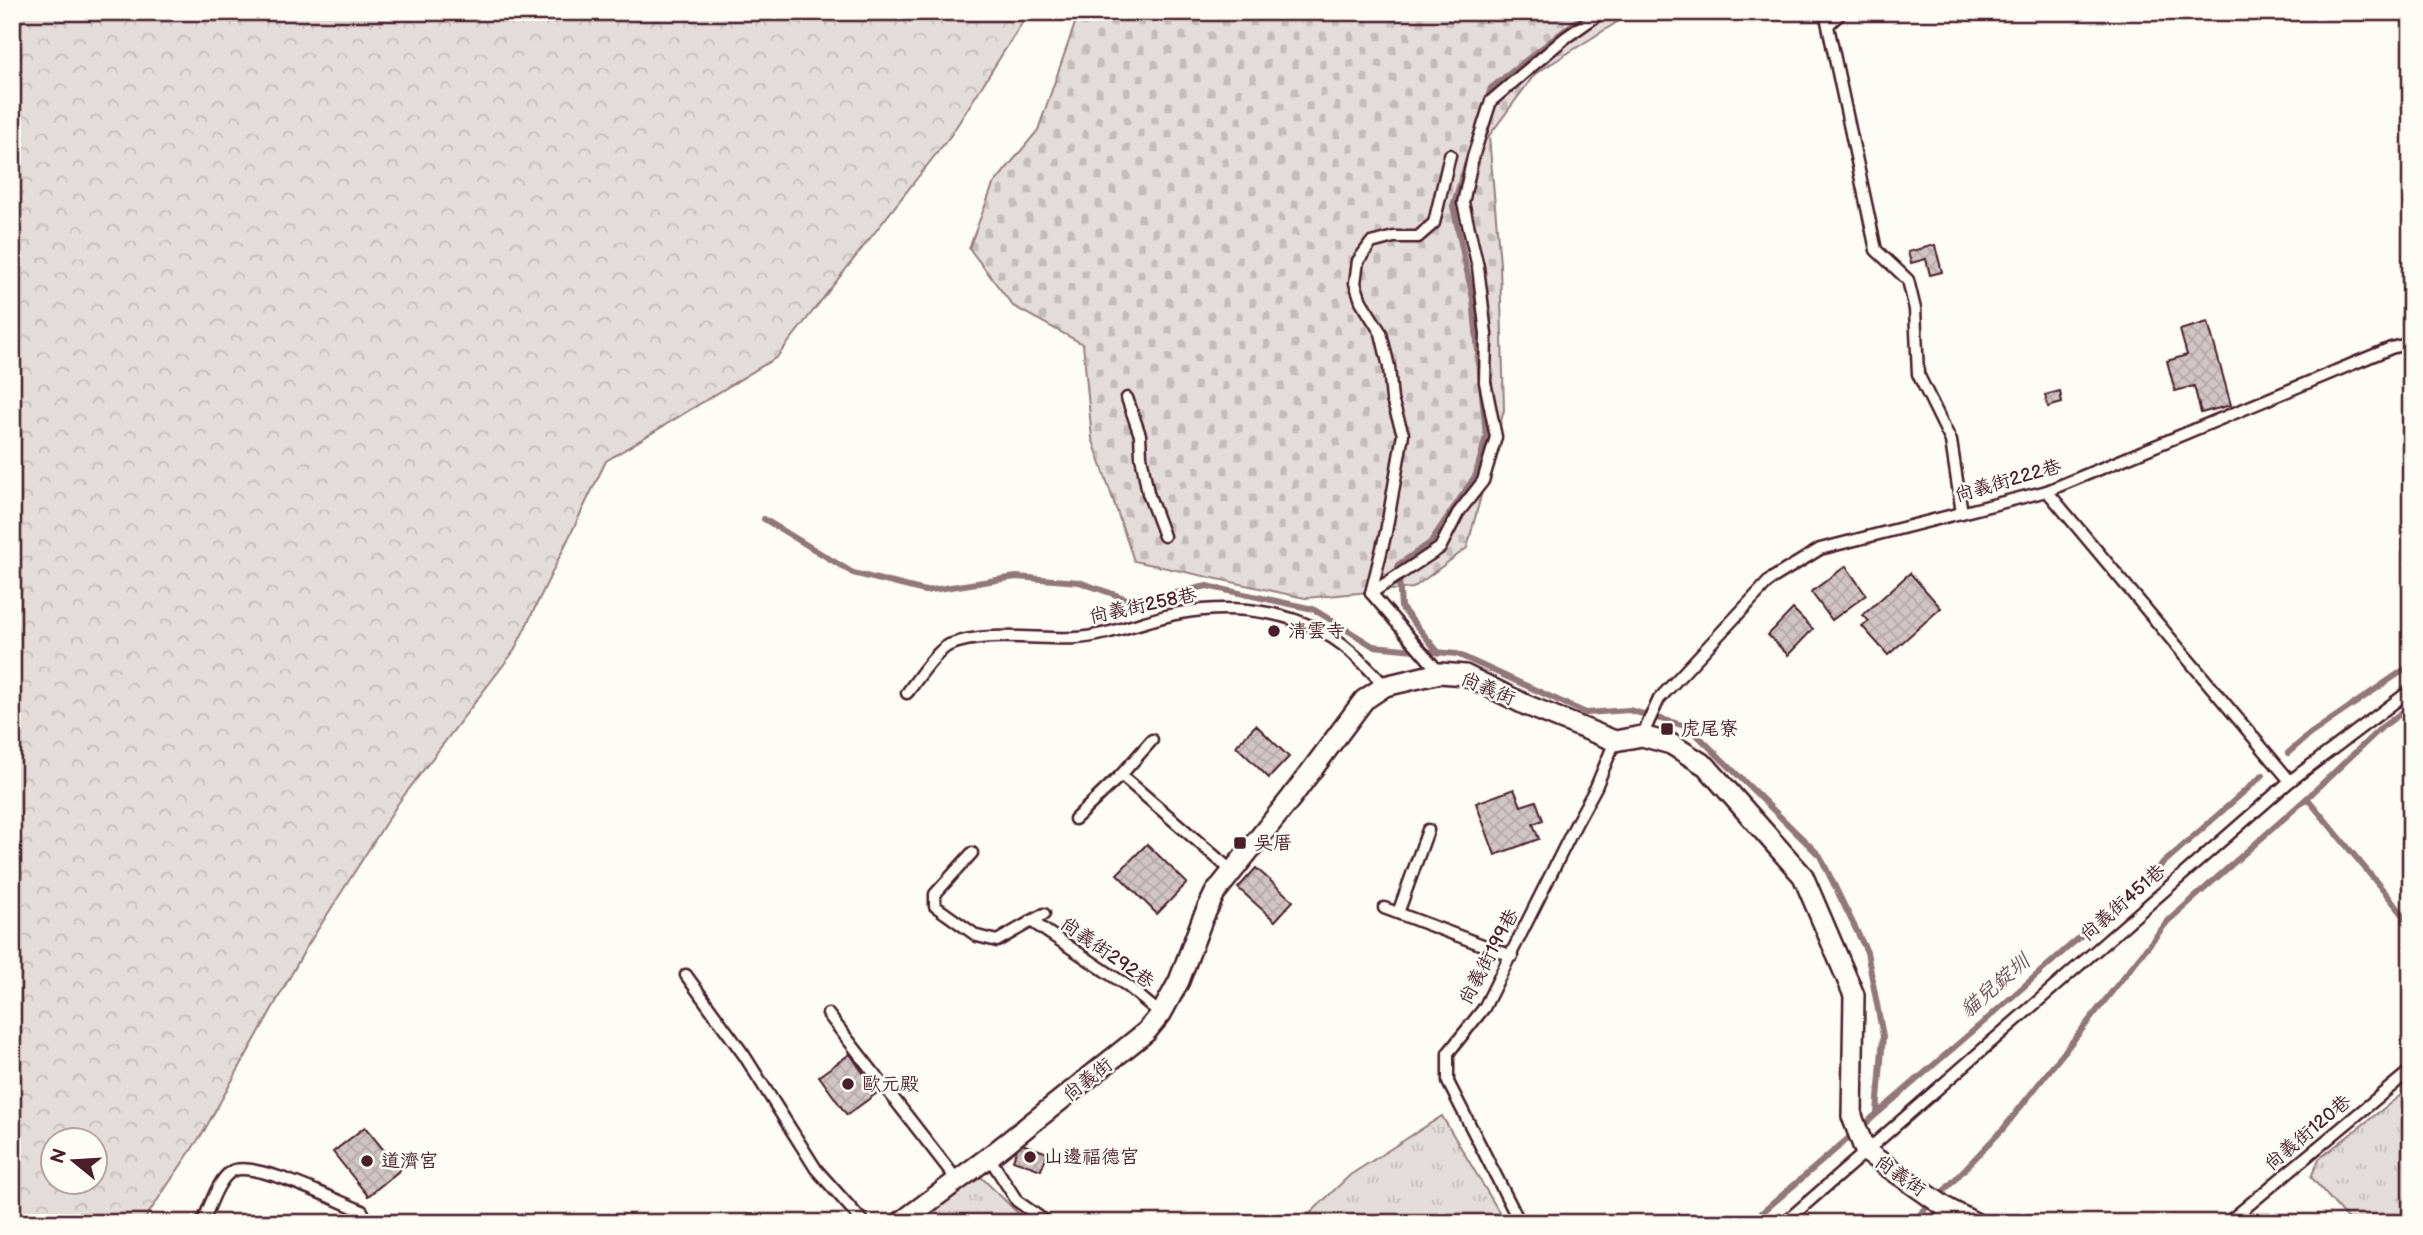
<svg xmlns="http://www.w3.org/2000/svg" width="2423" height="1235" font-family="'Balsamiq Sans','LXGW WenKai TC',sans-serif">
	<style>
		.grass { fill: url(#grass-tufts); stroke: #967e82; stroke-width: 2 }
		.forest { fill: url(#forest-crowns); stroke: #967e82; stroke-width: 2; fill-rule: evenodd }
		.cemetery { fill: url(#cemetery-stones); stroke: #967e82; stroke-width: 2 }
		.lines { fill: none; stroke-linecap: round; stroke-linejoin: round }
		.stream { stroke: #91777b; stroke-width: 6 }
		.building { fill: url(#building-cross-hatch); stroke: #4a1f2b; stroke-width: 2 }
		.service-casing { stroke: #4a1f2b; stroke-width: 15 }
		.minor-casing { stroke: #4a1f2b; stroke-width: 24 }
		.service { stroke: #fdfcf7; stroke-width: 10 }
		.minor { stroke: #fdfcf7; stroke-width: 19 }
		.poi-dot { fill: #4a1f2b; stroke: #fdfcf7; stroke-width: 2.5 }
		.labels { text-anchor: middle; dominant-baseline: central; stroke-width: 5; stroke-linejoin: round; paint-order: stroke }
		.street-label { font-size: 19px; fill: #4a1f2b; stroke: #fdfcf7 }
		.poi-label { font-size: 19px; fill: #4a1f2b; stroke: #fdfcf7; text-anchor: start }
		.water-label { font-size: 21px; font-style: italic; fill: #73525a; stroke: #fdfcf7 }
	</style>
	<defs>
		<pattern id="grass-tufts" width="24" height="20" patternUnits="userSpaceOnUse" patternTransform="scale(1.75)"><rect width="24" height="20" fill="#e3dcda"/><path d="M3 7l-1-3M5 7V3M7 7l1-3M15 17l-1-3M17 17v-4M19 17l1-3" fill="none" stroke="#c4bcbb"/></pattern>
		<pattern id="forest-crowns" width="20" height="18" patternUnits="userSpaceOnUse" patternTransform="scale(1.75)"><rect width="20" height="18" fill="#e3dcda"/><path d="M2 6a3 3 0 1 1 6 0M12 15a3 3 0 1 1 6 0" fill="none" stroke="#c4bcbb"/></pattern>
		<pattern id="cemetery-stones" width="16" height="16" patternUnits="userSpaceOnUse" patternTransform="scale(1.75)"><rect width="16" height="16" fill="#e3dcda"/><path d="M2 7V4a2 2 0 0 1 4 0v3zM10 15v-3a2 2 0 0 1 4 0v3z" fill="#c4bcbb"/></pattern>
		<pattern id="building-cross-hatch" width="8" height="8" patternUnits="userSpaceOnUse" patternTransform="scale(1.75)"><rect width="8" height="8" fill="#d0c5c4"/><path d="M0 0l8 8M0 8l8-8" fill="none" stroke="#b4a9a9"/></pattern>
	</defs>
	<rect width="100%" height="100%" fill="#fdfcf7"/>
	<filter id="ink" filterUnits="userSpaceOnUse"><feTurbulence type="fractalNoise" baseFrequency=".0143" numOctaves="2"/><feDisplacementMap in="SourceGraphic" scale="14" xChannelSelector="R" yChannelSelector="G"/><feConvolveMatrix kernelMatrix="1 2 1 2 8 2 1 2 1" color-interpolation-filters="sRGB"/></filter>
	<g filter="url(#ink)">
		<!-- grass -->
		<g class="grass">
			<polygon points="2411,1087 2411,1223 2351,1223 2311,1177 2319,1159"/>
			<polygon points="1442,1116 1501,1215 1491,1223 1300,1223 1350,1175"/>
			<polygon points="979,1175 1024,1219 1015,1223 913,1223"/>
		</g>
		<!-- forest -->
		<path class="forest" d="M 12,12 L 1029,12 L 951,135 L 777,357 L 606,461 L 514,651 L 399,802 L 306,948 L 204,1131 L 142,1223 L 12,1223 ZM 52,1140 L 94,1140 L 94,1182 L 52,1182 Z"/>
		<!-- cemetery -->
		<polygon class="cemetery" points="1079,12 1633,12 1535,74 1489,136 1500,264 1504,410 1467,548 1413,588 1305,598 1134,561 1092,438 1083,344 1013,306 969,248 993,185 1038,130"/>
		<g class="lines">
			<!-- stream -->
			<g class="stream">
				<polyline points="1486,103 1491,88 1588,12"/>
				<polyline points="764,519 853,573 925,591 1016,577 1079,582 1136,602 1207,586 1313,609 1373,646 1457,654 1586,713 1629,710 1689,727 1820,856 1867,952 1883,1036 1877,1113"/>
				<polyline points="1439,653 1401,607 1398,565 1430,543 1476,475 1486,436 1473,299 1453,206 1469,156"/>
				<polyline points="2288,753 2310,734 2411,665"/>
				<polyline points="2307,798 2411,924"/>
				<polyline points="1941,1194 2003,1129 2168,921 2307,798 2382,727 2411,706"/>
				<polyline points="1750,1223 1987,1019 2263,775"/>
				<polyline points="1912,1223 1927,1207"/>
			</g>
		</g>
		<!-- building -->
		<g class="building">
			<polygon points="1935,245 1942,272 1930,275 1926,259 1911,263 1908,252"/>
			<polygon points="2208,322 2231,405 2201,413 2194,386 2175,391 2167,361 2187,355 2180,330"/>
			<polygon points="2060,391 2062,403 2048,407 2045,395"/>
			<polygon points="1846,566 1866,595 1832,620 1811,592"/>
			<polygon points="1910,573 1941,608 1888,655 1862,626 1869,621 1863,615"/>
			<polygon points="1793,609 1813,629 1788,655 1768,635"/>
			<polygon points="1256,725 1289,757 1269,778 1236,746"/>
			<polygon points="1514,789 1521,806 1536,801 1543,820 1533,824 1539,839 1495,855 1476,803"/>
			<polygon points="1147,844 1187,883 1157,914 1117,874"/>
			<polygon points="1256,868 1293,901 1275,921 1238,888"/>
			<polygon points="850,1054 877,1093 847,1115 819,1076"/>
			<polygon points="365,1127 400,1170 368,1196 333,1152"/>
			<polygon points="1019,1143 1048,1153 1041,1170 1013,1160"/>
		</g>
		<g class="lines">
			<defs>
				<g id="service">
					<polyline points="1825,12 1876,250 1908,280 1915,309 1918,374 1951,441 1962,513"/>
					<polyline points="1829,24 1842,12"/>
					<polyline points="1127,398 1140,435 1141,456 1148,493 1164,536"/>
					<polyline points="2047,491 2290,781"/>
					<polyline points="1371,593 1440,548 1458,513 1483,481 1496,437 1485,382 1486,334 1478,267 1463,203 1473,157 1491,101 1565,38 1602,12"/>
					<polyline points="1371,593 1386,532 1403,434 1392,400 1389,367 1381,333 1361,301 1355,283 1358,261 1371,243 1394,237 1418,237 1434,223 1450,155"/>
					<polyline points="1371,593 1440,673"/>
					<path d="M 907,693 C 917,680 935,652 949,645 C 986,630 1038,640 1076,638 C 1109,636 1147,619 1180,613 C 1238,603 1305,611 1351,652 C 1363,662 1374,674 1385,686"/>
					<polyline points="1642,736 1659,699 1771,579 1820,549 2047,491 2391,348 2411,343"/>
					<polyline points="1121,775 1232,871"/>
					<polyline points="1075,819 1121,775 1152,740"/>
					<polyline points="972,853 935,894 935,906 977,936 997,941 1044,914"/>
					<polyline points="1384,908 1512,956"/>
					<polyline points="1398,913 1428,830"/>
					<polyline points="1031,921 1126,985 1161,1014"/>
					<polyline points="686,975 744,1055 816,1169 864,1223"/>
					<polyline points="828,1014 957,1180"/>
					<polyline points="989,1157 1017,1201 1048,1223"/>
					<path d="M 202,1223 C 210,1208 217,1180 232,1171 C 254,1160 338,1201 362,1211 L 368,1223"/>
					<polyline points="1520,1223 1448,1082 1448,1053 1484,1008 1577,822 1596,787 1615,741"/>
					<polyline points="1784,1223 2290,781 2411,690"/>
					<polyline points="1936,1223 1948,1209"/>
					<polyline points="2227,1223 2411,1070"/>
				</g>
				<polyline id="minor" points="900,1223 989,1157 1146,1032 1161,1014 1179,981 1202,920 1215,893 1291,798 1364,700 1385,686 1440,673 1465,675 1526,705 1615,741 1642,736 1671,744 1706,766 1803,876 1854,995 1852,1116 1865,1151 1948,1209 1975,1223"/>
			</defs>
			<!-- service casing -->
			<use href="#service" class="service-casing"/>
			<!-- minor casing -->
			<use href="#minor" class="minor-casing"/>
			<!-- service -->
			<use href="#service" class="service"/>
			<!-- minor -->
			<use href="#minor" class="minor"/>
		</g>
	</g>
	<!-- markers -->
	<g class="poi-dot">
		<circle cx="1274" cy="631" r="7"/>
		<rect x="1660" y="722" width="14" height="14" rx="3.5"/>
		<rect x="1233" y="836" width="14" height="14" rx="3.5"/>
		<circle cx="848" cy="1084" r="7"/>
		<circle cx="1030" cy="1157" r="7"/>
		<circle cx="367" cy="1161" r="7"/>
	</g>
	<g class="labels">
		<!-- street labels -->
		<g class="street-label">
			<text transform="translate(2008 481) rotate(-16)">尚義街222巷</text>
			<text transform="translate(1143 606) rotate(-12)">尚義街258巷</text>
			<text transform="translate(1488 689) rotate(23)">尚義街</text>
			<text transform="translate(2123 903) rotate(-41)">尚義街451巷</text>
			<text transform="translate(1107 953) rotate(35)">尚義街292巷</text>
			<text transform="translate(1489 957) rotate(-62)">尚義街199巷</text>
			<text transform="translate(1088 1080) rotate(-38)">尚義街</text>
			<text transform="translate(2308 1133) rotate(-40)">尚義街120巷</text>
			<text transform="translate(1900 1176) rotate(35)">尚義街</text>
		</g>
		<!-- poi labels -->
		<g class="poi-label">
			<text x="1288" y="631">清雲寺</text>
			<text x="1681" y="729">虎尾寮</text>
			<text x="1254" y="843">吳厝</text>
			<text x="862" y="1084">歐元殿</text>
			<text x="1044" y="1157">山邊福德宫</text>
			<text x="381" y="1161">道濟宮</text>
		</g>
		<!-- water labels -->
		<g class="water-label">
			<text transform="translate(1995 986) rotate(-41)">貓兒錠圳</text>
		</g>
	</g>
	<!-- margin -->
	<rect width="2423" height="1235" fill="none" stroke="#fdfcf7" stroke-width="42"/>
	<rect x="21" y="21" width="2381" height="1193" fill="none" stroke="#4a1f2b" stroke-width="2.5" filter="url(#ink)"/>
	<!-- north arrow -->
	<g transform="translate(74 1161) rotate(288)"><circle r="33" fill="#fdfcf7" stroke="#b5a4a5" stroke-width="2"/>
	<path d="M0-5L12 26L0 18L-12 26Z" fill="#4a1f2b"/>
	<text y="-10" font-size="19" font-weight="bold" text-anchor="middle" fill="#4a1f2b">N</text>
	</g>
</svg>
